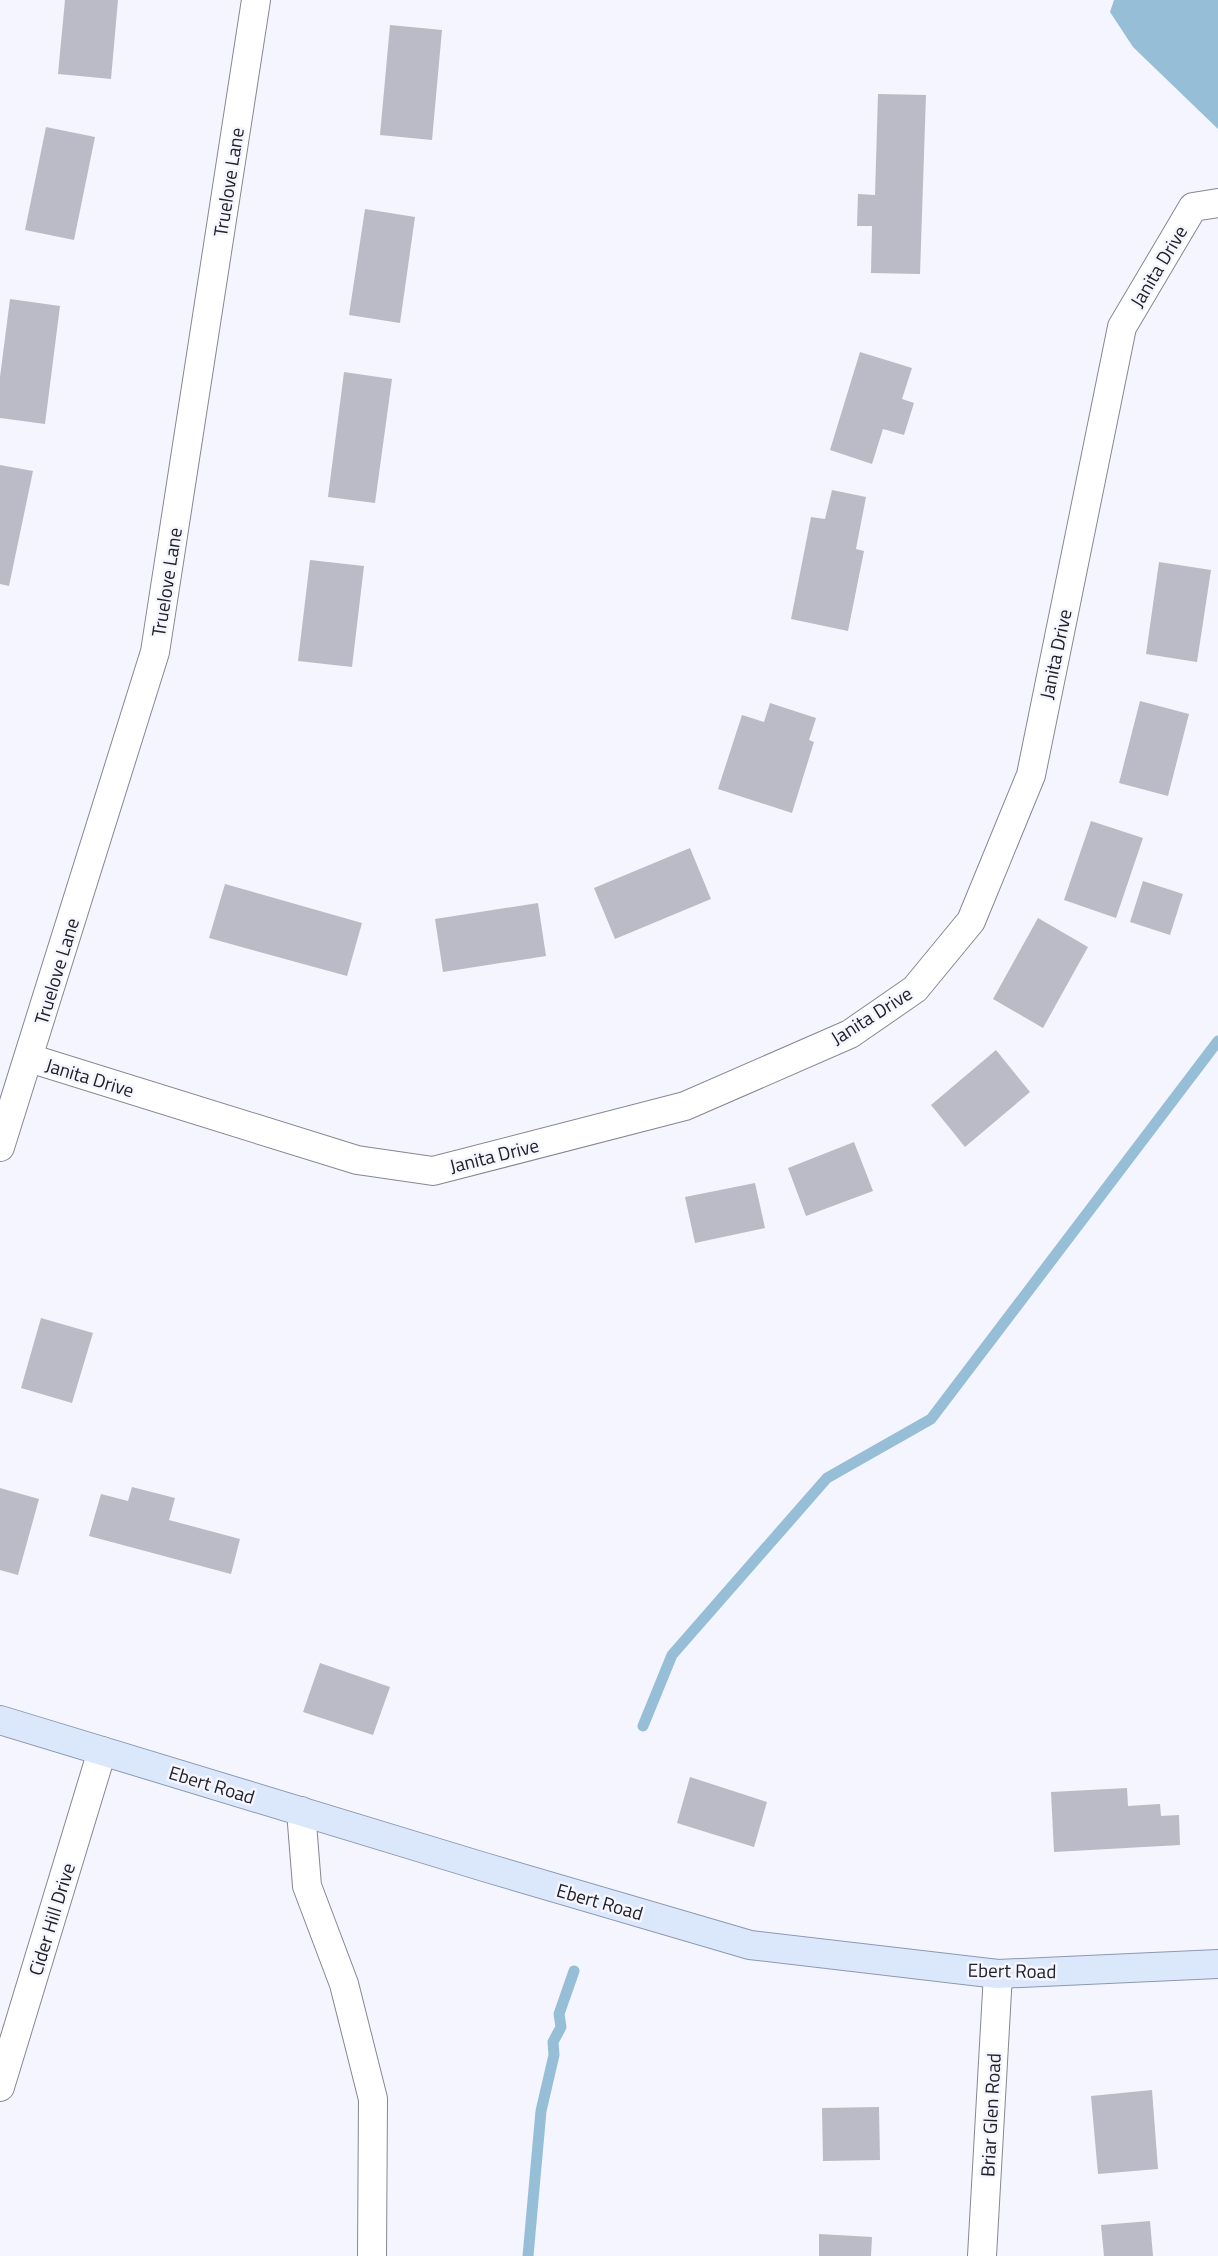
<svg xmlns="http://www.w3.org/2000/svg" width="1218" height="2256" font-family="'Titillium Web',sans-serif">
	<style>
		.water { fill: #97bed7 }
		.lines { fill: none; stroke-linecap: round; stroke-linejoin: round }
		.stream { stroke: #97bed7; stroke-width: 11 }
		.building { fill: #bbbbc7 }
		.minor-casing { stroke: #878792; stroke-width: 30 }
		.major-casing { stroke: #8b98b0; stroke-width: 30 }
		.minor { stroke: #fff; stroke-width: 28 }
		.major { stroke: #dbe8fc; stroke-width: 28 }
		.labels { text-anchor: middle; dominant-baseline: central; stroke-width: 5; stroke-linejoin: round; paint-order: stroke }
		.street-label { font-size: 19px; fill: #222226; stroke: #f5f5ff }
	</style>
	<rect width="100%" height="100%" fill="#f5f5ff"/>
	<!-- water -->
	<polygon class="water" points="1114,0 1218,0 1218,129 1133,47 1110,12"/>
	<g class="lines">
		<!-- stream -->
		<g class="stream">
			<polyline points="643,1726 672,1655 827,1478 931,1419 1218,1041"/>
			<polyline points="528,2256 541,2111 554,2055 553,2042 561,2027 559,2014 574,1971"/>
		</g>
	</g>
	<!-- building -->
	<g class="building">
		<polygon points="65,0 118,0 111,79 58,74"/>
		<polygon points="390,25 442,30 432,140 380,135"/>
		<polygon points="878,94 926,95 920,274 871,273 872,226 857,226 858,194 875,195"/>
		<polygon points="46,127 95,137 74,240 25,230"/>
		<polygon points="365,209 415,217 400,323 349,315"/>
		<polygon points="10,299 60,306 45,424 0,418 0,377"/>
		<polygon points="860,352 912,368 902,399 914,403 904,435 883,429 872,464 830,450"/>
		<polygon points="344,372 392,379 375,503 328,497"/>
		<polygon points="0,465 33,471 9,586 0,584"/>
		<polygon points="832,490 866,497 856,549 864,551 848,631 791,619 811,517 825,519"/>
		<polygon points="310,560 364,566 352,667 298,661"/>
		<polygon points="1159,562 1211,570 1197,662 1146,654"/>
		<polygon points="1140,701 1189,714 1168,796 1119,783"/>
		<polygon points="770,703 816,718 809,740 814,742 792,813 718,789 742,715 764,722"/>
		<polygon points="1091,821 1143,838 1116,918 1064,900"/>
		<polygon points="690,848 711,899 615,939 594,888"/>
		<polygon points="1143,881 1183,894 1170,935 1130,922"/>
		<polygon points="225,884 362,923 347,976 209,938"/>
		<polygon points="538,903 546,956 443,972 435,919"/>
		<polygon points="1038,918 1088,947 1043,1028 993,999"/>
		<polygon points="996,1050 1030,1092 965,1147 931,1105"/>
		<polygon points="854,1142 873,1191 806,1216 788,1168"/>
		<polygon points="755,1183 765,1228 695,1243 685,1197"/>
		<polygon points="41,1318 93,1333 72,1403 21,1388"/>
		<polygon points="132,1487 175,1498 169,1520 240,1539 231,1574 89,1536 101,1494 128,1501"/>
		<polygon points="0,1488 39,1499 18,1575 0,1570"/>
		<polygon points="320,1663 390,1687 373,1735 303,1712"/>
		<polygon points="690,1777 767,1802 754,1847 677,1823"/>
		<polygon points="1127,1788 1128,1806 1160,1804 1161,1816 1179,1815 1180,1845 1054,1852 1051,1792"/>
		<polygon points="1152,2090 1158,2169 1098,2174 1091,2096"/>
		<polygon points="879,2107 880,2160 823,2161 822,2108"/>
		<polygon points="1150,2221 1153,2256 1104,2256 1101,2225"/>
		<polygon points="819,2234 872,2237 871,2256 819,2256"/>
	</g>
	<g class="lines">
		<defs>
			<g id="minor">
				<polyline points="29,1058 357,1160 433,1171 685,1106 850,1034 915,989 971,921 1031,775 1122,327 1193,207 1218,203"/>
				<polyline points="0,1147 155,652 256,0"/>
				<polyline points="301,1811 307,1886 344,1984 373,2099 372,2256"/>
				<polyline points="0,2087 102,1751"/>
				<polyline points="982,2256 998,1974"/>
			</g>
			<polyline id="major" points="0,1720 484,1867 750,1945 998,1974 1218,1964"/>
		</defs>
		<!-- minor casing -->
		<use href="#minor" class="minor-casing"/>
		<!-- major casing -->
		<use href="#major" class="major-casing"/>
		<!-- minor -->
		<use href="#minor" class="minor"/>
		<!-- major -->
		<use href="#major" class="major"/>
	</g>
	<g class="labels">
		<!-- street labels -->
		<g class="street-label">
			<text transform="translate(228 182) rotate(-81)">Truelove Lane</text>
			<text transform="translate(1158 266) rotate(-59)">Janita Drive</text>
			<text transform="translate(166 582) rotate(-81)">Truelove Lane</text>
			<text transform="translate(1055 654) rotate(-78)">Janita Drive</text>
			<text transform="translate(56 971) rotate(-73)">Truelove Lane</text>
			<text transform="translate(871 1015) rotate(-32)">Janita Drive</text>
			<text transform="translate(90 1077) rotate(17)">Janita Drive</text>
			<text transform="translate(494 1155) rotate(-14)">Janita Drive</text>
			<text transform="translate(212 1784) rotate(17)">Ebert Road</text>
			<text transform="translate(600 1901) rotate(16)">Ebert Road</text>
			<text transform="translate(51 1919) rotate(-73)">Cider Hill Drive</text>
			<text transform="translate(1012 1970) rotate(1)">Ebert Road</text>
			<text transform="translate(990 2115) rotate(-87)">Briar Glen Road</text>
		</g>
	</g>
</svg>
